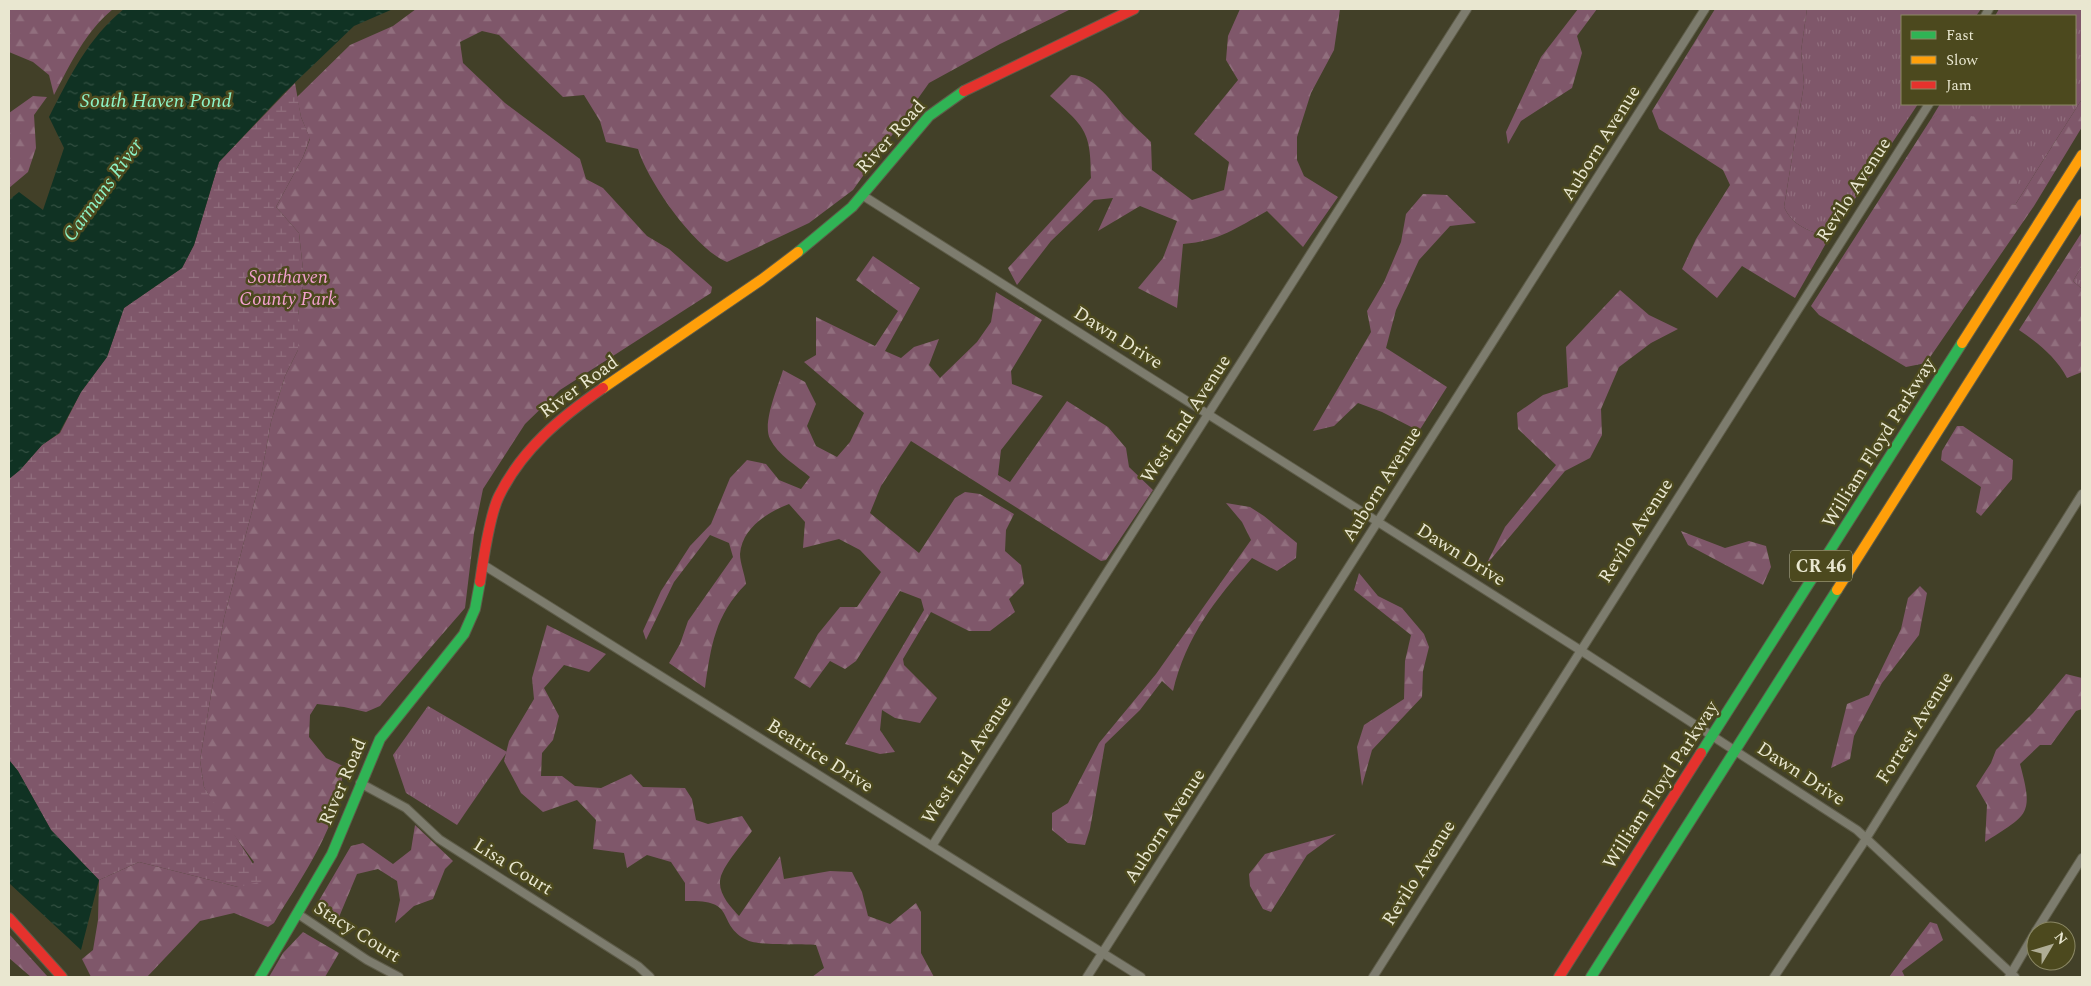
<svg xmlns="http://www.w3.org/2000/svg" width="2091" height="986" font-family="Spectral,serif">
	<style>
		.grass { fill: url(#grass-tufts) }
		.forest { fill: url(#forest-firs) }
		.wetland { fill: url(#wetland-marsh) }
		.water { fill: url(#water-ripples) }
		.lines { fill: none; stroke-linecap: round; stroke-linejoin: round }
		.street-casing { stroke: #5e5c49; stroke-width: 10 }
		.fast-casing { stroke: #5e5c49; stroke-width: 12 }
		.slow-casing { stroke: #5e5c49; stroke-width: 12 }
		.jam-casing { stroke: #5e5c49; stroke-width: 12 }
		.street { stroke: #7d7c6e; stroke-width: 8 }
		.fast { stroke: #30b455; stroke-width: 10 }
		.slow { stroke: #ff9f0a; stroke-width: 10 }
		.jam { stroke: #e5322d; stroke-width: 10 }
		.labels { text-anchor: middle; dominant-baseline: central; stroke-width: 5; stroke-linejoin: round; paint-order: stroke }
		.shield { fill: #4c491e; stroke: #bab89b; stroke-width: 1 }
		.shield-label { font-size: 18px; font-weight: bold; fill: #e9e7d0 }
		.street-label { font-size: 19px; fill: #e9e7d0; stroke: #4c491e }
		.park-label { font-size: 19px; font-style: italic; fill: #f3a0cf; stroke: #4c491e }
		.water-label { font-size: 20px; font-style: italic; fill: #8df3c7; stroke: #4c491e }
	</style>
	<defs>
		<pattern id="grass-tufts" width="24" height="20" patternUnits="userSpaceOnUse" patternTransform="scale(1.25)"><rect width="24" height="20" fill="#7f576a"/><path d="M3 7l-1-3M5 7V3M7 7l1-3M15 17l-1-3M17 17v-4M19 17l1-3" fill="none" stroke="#916f7e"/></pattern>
		<pattern id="forest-firs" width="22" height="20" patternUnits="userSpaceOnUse" patternTransform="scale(1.25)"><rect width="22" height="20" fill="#7f576a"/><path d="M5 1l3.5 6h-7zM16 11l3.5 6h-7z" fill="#916f7e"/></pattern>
		<pattern id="wetland-marsh" width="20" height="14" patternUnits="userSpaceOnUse" patternTransform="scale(1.25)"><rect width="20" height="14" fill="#7f576a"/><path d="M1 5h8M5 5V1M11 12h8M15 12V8" fill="none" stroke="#916f7e"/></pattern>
		<pattern id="water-ripples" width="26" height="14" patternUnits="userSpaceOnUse" patternTransform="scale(1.25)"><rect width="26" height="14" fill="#103223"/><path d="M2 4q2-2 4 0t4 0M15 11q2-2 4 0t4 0" fill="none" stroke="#335042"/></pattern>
	</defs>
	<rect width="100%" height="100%" fill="#424028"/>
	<!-- grass -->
	<g class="grass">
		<path d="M 1807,9 L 1981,9 L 1976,16 L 1902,16 L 1902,104 L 1918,104 L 1829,238 C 1809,230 1793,227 1784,207 L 1804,84 L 1801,51 Z"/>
		<polygon points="1999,9 2082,9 2082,99 2015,205 2006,204 1939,114 1931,119 1940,104 2075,104 2075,16 1995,16"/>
		<polygon points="2082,266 2082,289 2073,281"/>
		<polygon points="428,706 507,752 457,825 406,793 393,755"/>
	</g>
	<!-- forest -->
	<g class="forest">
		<path d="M 9,9 L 113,9 C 85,32 71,63 54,95 L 49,75 L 33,62 L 9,52 Z"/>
		<path d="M 416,9 L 1071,9 L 1000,44 L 929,83 L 853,190 L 809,223 L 727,262 C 695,249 648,182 638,149 L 606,142 L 600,121 L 584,95 L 563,97 L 499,35 L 482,31 L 460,42 L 463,63 L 505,103 L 580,159 L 586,179 L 603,188 L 647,236 L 669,249 L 712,287 L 711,293 L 560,390 L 525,424 L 483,489 L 474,533 L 465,608 L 380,706 L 366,712 L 344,707 L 317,704 L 310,715 L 309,737 L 326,758 L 343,766 C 342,823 302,876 274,923 L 268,927 L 234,913 L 200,921 L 147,977 L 91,977 L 82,959 L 93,950 L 98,920 L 99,880 L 139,862 L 238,887 L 254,862 L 225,823 L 204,787 L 200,760 L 224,618 L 261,477 L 271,422 L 285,376 L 298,350 L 298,315 L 304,279 L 299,233 L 276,207 L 303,157 L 310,139 L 301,117 L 297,97 L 350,45 L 393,26 Z"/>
		<path d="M 1240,9 L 1340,9 L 1334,50 L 1311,93 L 1297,137 L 1297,160 L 1304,176 L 1338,197 L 1303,247 L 1267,211 C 1236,228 1220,241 1183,244 L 1177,308 L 1138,288 L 1163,258 L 1177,221 L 1140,206 L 1098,231 L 1113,198 L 1094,200 L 1051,241 L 1017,285 L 1008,268 L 1091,178 C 1091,131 1085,127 1050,96 L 1071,75 C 1096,75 1112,104 1128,120 C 1136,128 1144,135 1151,142 L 1152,170 L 1192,200 L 1224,190 L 1229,162 L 1194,134 L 1238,80 L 1226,60 L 1228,36 Z"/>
		<polygon points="1578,9 1597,9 1577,36 1582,53 1572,88 1521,121 1508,144 1506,132 1541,57"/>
		<path d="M 1715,9 L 1807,9 L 1801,51 L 1804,84 L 1784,207 C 1793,227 1809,230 1829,238 L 1795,298 L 1742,266 L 1717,298 L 1682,269 L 1696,239 L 1730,185 L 1723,170 L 1659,129 L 1652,111 Z"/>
		<polygon points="33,96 47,97 34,115 36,148 28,172 9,188 9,113"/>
		<polygon points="2082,99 2082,127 2034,206 1926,363 1906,367 1819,315 1811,306 1931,119 1938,114 1996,118 2012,128 2023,148 2025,166 2006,203 2015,205"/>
		<polygon points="1423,194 1447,195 1476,223 1450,226 1419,260 1396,310 1386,348 1447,387 1419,431 1382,412 1358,403 1334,426 1313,431 1371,332 1367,311 1384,282 1401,242 1406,214"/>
		<path d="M 2082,232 L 2082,266 L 2073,281 L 2082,289 L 2082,372 L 2067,378 C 2056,357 2038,343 2019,330 Z"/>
		<path d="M 873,256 L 920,288 L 885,351 L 901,358 L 914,347 L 939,339 L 929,365 L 940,378 L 977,342 L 991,322 L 996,292 L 1042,320 L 1011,371 L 1012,384 L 1043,396 L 1001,450 L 998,475 L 1010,482 L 1067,401 L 1108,427 L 1126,448 L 1129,467 L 1153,490 L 1106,560 L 1101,561 L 911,441 L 881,486 L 870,513 L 919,553 L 955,498 L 965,492 L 980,494 L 1014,514 L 1006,530 L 1005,551 L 1021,565 L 1024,584 L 1009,599 L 1015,612 L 990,631 L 969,631 L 931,612 L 903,659 L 904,665 L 937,698 L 920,723 L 895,718 L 882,710 L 880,730 L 895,752 L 880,754 L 845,744 L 924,610 L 921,599 L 900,591 L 856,661 L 845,669 L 830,661 L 810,688 L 794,678 L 818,634 L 840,607 L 857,607 L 881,572 L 860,550 L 839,539 L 803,548 L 805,522 L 789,504 C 768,512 742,528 740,554 C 740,563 745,575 746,584 C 715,615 711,646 705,688 L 669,663 L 680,644 L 688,621 L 733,557 L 729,543 L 710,535 L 674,582 L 646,640 L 643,631 L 661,591 L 690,546 L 711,524 L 730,478 L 747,460 L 766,464 L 779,480 L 801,489 L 810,477 C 797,466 778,455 770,439 C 762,423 778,387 783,370 L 805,382 L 816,404 L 807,426 L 816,446 L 837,457 L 850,442 L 864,413 L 804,362 L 816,355 L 816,317 L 875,346 L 898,311 L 856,280 Z"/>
		<polygon points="1620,290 1649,315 1678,329 1651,343 1619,367 1601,409 1602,435 1590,458 1565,471 1486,565 1505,527 1556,465 1518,429 1517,413 1543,395 1568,387 1566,347"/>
		<polygon points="1957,426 1963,426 2013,460 2012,479 1981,516 1976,512 1981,487 1941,460 1942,451"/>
		<path d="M 1226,503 L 1250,507 L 1264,516 L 1297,543 L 1296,558 L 1277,571 L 1252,558 C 1216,599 1186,636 1173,691 L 1162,681 L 1140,710 L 1105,744 L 1090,829 L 1085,845 L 1068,843 L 1052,830 L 1052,813 L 1068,803 L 1099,743 L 1156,674 L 1251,540 L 1242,522 Z"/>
		<polygon points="1681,531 1725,548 1749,541 1766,546 1771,567 1763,585 1688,545"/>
		<polygon points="1359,573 1378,596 1402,608 1424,634 1429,647 1423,671 1422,697 1372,750 1362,786 1357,747 1364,725 1404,699 1405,661 1411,635 1354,590"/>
		<polygon points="1920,586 1927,593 1919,635 1882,683 1854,736 1850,759 1831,768 1847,704 1869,695 1901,629 1908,598"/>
		<path d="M 547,625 L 606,654 L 589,672 L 564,665 L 544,688 L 559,716 L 553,740 L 542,753 L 541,776 L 562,776 L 575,786 L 601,788 L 631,774 L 643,787 L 685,788 L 692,799 L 696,820 L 708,824 L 742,816 L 752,831 C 744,842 721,867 720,881 C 719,895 731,907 739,916 L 780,856 L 784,879 L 830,871 L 852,872 L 862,892 L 868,916 L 890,924 L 916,903 L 921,912 L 921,953 L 934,977 L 812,977 L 824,968 L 816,945 C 802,944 758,946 747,940 C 714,923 740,899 685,901 L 685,883 L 671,862 L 647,855 L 627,868 L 624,853 L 593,849 L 596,820 L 577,800 L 543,812 L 521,793 L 504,761 L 509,741 L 534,699 L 532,678 Z"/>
		<path d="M 2066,674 L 2082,678 L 2082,709 L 2076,711 L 2051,745 L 2040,745 L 2020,764 C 2034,816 2028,814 1985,842 L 1987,805 L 1976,786 L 1991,763 L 1996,750 L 2033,713 Z"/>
		<polygon points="415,825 453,861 445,869 433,899 414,906 395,923 400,900 397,881 378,869 357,874 339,917 328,918 317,904 351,846 363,843 393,864 411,850"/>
		<polygon points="1336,834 1307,855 1271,912 1263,909 1250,886 1249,874 1265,854"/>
		<polygon points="1930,922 1937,924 1943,940 1902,971 1905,977 1889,977"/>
		<polygon points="303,932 339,953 325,977 269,977 283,953"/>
		<polygon points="9,934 48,977 31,977 9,958"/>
	</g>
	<!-- wetland -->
	<polygon class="wetland" points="295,83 301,117 310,138 303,157 276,207 299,233 304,279 298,315 298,350 285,376 271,422 261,477 224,618 200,760 204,787 264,881 238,887 139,862 99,880 51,830 18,771 9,760 9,479 20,470 42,445 60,433 81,392 107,357 124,308 182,268 194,245 219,162"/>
	<!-- water -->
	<g class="water">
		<path d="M 124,9 L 393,9 L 354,26 L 283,94 L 219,162 L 194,245 L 182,268 L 124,308 L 107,357 L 81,392 L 59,433 L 42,445 L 20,470 L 9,479 L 9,200 L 19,192 L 43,210 L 64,148 L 49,117 C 70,76 88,38 124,9 Z"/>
		<polygon points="9,760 18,771 51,830 99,880 81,950 9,883"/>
	</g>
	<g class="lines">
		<defs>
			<g id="street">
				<polyline points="1985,16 1989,9"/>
				<polyline points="862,195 1580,650 1857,830 2015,977"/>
				<polyline points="482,564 1141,977"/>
				<polyline points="360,783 406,808 439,839 638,966 650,977"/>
				<polyline points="932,846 1467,9"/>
				<polyline points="298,914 367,960 399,977"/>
				<polyline points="2036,931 2082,858"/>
				<polyline points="1087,977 1705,9"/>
				<polyline points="1373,977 1929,104"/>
				<polyline points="1774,977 1862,845 2082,494"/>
				<polyline points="2009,977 2036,931"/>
			</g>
			<g id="fast">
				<polyline points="798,252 852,207 929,116 964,91"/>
				<polyline points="1701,753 1962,343"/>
				<polyline points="260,977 332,854 380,739 464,634 475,609 480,582"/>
				<polyline points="1591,977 1837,590"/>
			</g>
			<g id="slow">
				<polyline points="1962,343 2082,155"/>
				<polyline points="603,388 761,280 798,252"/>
				<polyline points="1837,590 2082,204"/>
			</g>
			<g id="jam">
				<polyline points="964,91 1134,9"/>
				<path d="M 480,582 C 483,561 490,514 499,496 C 522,449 561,417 603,388"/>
				<polyline points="9,918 62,977"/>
				<polyline points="1559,977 1701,753"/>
			</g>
		</defs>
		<!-- street casing -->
		<use href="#street" class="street-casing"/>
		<!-- fast casing -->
		<use href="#fast" class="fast-casing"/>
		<!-- slow casing -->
		<use href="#slow" class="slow-casing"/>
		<!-- jam casing -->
		<use href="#jam" class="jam-casing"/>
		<!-- street -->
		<use href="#street" class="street"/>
		<!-- fast -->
		<use href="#fast" class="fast"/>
		<!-- slow -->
		<use href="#slow" class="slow"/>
		<!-- jam -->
		<use href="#jam" class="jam"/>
	</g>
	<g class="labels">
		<!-- shield labels -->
		<rect class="shield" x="1790" y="550.5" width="62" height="31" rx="4"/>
		<g class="shield-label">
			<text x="1821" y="566">CR 46</text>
		</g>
		<!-- street labels -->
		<g class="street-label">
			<text transform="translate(891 137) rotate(-48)">River Road</text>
			<text transform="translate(1601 143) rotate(-58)">Auborn Avenue</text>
			<text transform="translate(1854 190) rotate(-57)">Revilo Avenue</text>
			<text transform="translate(1118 338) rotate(32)">Dawn Drive</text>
			<text transform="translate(579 387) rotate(-36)">River Road</text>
			<text transform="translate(1186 419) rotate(-57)">West End Avenue</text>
			<text transform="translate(1879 443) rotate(-58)">William Floyd Parkway</text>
			<text transform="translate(1382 484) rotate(-58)">Auborn Avenue</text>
			<text transform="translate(1636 531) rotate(-57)">Revilo Avenue</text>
			<text transform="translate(1461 555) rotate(32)">Dawn Drive</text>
			<text transform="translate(1915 728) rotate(-58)">Forrest Avenue</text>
			<text transform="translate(820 756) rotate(32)">Beatrice Drive</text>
			<text transform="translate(967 760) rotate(-57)">West End Avenue</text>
			<text transform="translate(1801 774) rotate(33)">Dawn Drive</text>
			<text transform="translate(343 782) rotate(-67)">River Road</text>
			<text transform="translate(1661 785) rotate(-57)">William Floyd Parkway</text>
			<text transform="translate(1165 826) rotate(-57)">Auborn Avenue</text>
			<text transform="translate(513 867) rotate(32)">Lisa Court</text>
			<text transform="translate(1419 873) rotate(-58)">Revilo Avenue</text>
			<text transform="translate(357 932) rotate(32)">Stacy Court</text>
		</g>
		<!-- park labels -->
		<g class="park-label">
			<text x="288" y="277">Southaven<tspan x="288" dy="22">County Park</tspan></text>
		</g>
		<!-- water labels -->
		<g class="water-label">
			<text x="156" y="101">South Haven Pond</text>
			<text transform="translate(103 190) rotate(-54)">Carmans River</text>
		</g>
	</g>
	<!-- border -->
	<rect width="2091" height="986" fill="none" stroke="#e9e7d0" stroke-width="20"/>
	<!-- legend -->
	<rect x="1901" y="15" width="175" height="90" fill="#4c491e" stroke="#8b8865"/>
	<rect x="1911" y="31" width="25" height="8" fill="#30b455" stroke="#8b8865"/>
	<text x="1946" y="40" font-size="15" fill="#e9e7d0">Fast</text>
	<rect x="1911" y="56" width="25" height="8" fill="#ff9f0a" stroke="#8b8865"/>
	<text x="1946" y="65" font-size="15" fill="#e9e7d0">Slow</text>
	<rect x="1911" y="81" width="25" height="8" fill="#e5322d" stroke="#8b8865"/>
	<text x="1946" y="90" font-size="15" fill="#e9e7d0">Jam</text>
	<!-- north arrow -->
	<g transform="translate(2051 946) rotate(52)"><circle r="24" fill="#4c491e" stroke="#8b8865"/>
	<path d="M0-4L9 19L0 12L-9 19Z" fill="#afad95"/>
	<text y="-8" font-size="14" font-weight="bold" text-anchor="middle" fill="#e9e7d0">N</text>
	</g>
</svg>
